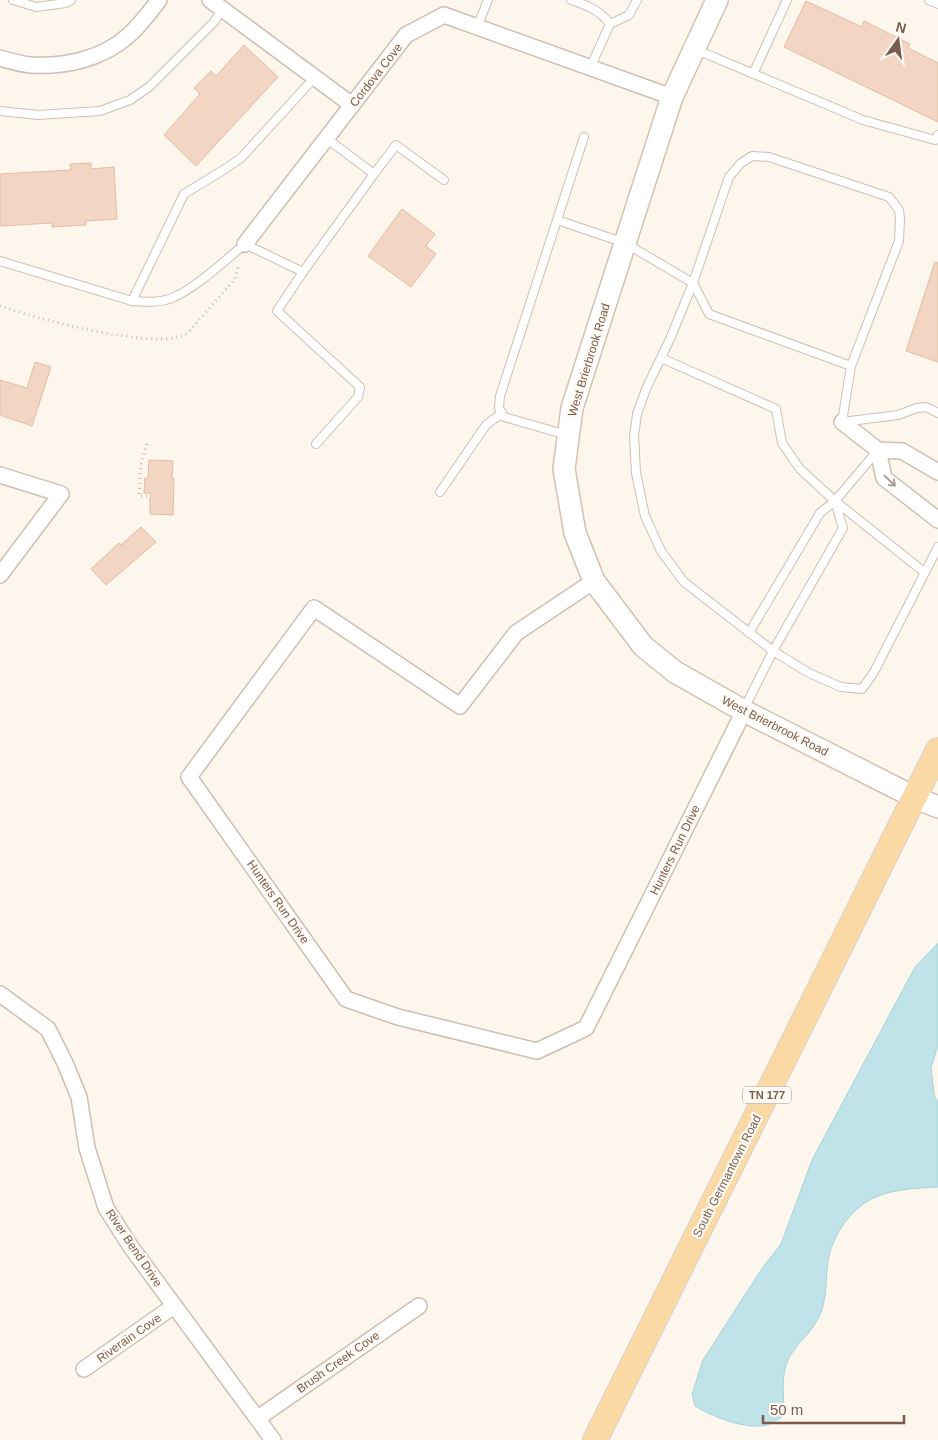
<svg xmlns="http://www.w3.org/2000/svg" width="938" height="1440" font-family="Helvetica,sans-serif">
	<style>
		.water { fill: #bfe3e8; stroke: #a5d3da }
		.building { fill: #f3d5c3; stroke: #e6bba3 }
		.lines { fill: none; stroke-linecap: round; stroke-linejoin: round }
		.lane-casing { stroke: #d1beb0; stroke-width: 10 }
		.street-casing { stroke: #d1beb0; stroke-width: 18 }
		.secondary-casing { stroke: #d6c0b0; stroke-width: 24 }
		.primary-casing { stroke: #dad1cd; stroke-width: 26 }
		.path { stroke: #d9b8a5; stroke-width: 3; stroke-dasharray: 1 4; stroke-linecap: butt }
		.lane { stroke: #fff; stroke-width: 8 }
		.street { stroke: #fff; stroke-width: 15 }
		.secondary { stroke: #fff; stroke-width: 21 }
		.primary { stroke: #fbd9a5; stroke-width: 24 }
		.oneway { stroke: #af9d94 }
		.labels { text-anchor: middle; dominant-baseline: central; stroke-width: 4.5; stroke-linejoin: round; paint-order: stroke }
		.shield { fill: #fffaf3; stroke: #a28b7f; stroke-width: 1 }
		.shield-label { font-size: 11px; font-weight: bold; fill: #7a5c4d }
		.street-label { font-size: 12px; fill: #7a5c4d; stroke: #fffaf3 }
	</style>
	<rect width="100%" height="100%" fill="#fdf6ec"/>
	<!-- water -->
	<path class="water" d="M 938,943 L 938,1045 L 931,1068 L 934,1094 L 938,1103 L 938,1187 C 919,1188 896,1189 878,1196 C 854,1205 835,1231 829,1256 C 825,1274 828,1294 821,1312 C 815,1330 798,1341 789,1358 C 779,1377 786,1398 782,1417 C 777,1420 772,1423 767,1425 C 746,1430 713,1417 695,1406 L 692,1394 L 703,1360 L 761,1270 L 781,1244 L 812,1160 L 915,967 Z"/>
	<!-- building -->
	<g class="building">
		<polygon points="806,1 862,27 864,21 910,44 908,48 938,63 938,122 784,47"/>
		<polygon points="244,45 278,77 196,166 164,135 200,94 194,88 211,71 216,76"/>
		<polygon points="91,163 91,169 114,167 117,219 86,221 86,225 52,227 52,223 0,226 0,174 71,170 70,164"/>
		<polygon points="402,209 435,234 426,246 436,254 411,287 368,256"/>
		<polygon points="935,262 938,263 938,362 906,351"/>
		<polygon points="35,362 51,367 32,426 0,415 0,380 27,388"/>
		<polygon points="149,460 173,461 172,479 174,479 173,515 150,514 150,493 144,493 145,478 148,478"/>
		<polygon points="141,527 156,542 106,585 91,569 119,543 121,545"/>
	</g>
	<g class="lines">
		<defs>
			<g id="lane">
				<polyline points="13,0 36,7 66,3 71,0"/>
				<path d="M 571,0 C 586,5 600,10 610,24 L 590,68"/>
				<polyline points="929,0 938,4"/>
				<polyline points="610,24 629,15 637,0"/>
				<polyline points="477,27 488,0"/>
				<polyline points="697,50 863,120 935,140 938,135"/>
				<polyline points="753,74 787,0"/>
				<polyline points="0,111 38,115 100,111 130,100 149,87 213,23 223,9"/>
				<polyline points="584,137 557,220 625,243 693,283 670,339 646,389 637,414 634,436 636,473 645,516 661,551 684,582 773,651 744,709"/>
				<polyline points="374,174 396,145 444,180"/>
				<polyline points="557,220 500,396 499,408 504,417 567,435"/>
				<path d="M 0,261 L 132,301 C 145,302 160,303 172,298 C 196,288 224,261 245,244 L 303,272 L 277,311 L 360,387 L 358,397 L 316,444"/>
				<polyline points="303,272 374,174 326,138"/>
				<polyline points="132,301 184,194 225,169 241,158 315,77"/>
				<polyline points="661,358 776,409 782,443 800,469 835,501 924,572"/>
				<polyline points="851,366 709,314 693,283 729,177 741,163 752,156 769,157 889,197 899,210 900,219 899,241 851,366 842,422 898,415 917,408 926,407 938,413"/>
				<polyline points="440,492 486,425 502,413"/>
				<polyline points="835,501 843,528 773,651 809,673 841,687 862,689 874,672 938,547"/>
				<polyline points="749,633 820,513 835,501 878,450"/>
			</g>
			<g id="street">
				<polyline points="210,0 352,105"/>
				<path d="M 0,58 C 10,61 20,64 31,65 C 65,67 103,59 129,35 C 140,25 150,12 159,0"/>
				<polyline points="245,244 406,35 444,15 672,97"/>
				<polyline points="842,422 878,450"/>
				<polyline points="938,472 902,451 878,450 884,478 938,520"/>
				<polyline points="0,475 61,494 0,575"/>
				<polyline points="594,581 516,633 460,706 314,608 189,777 346,999 398,1017 537,1051 586,1028 744,711"/>
				<polyline points="0,994 48,1029 65,1063 79,1097 87,1148 106,1208 131,1247 273,1440"/>
				<polyline points="84,1369 174,1306"/>
				<polyline points="258,1418 419,1306"/>
			</g>
			<polyline id="secondary" points="717,0 672,97 572,408 564,469 575,533 594,581 643,646 675,672 744,711 916,798 938,807"/>
			<polyline id="primary" points="595,1440 938,750"/>
		</defs>
		<!-- lane casing -->
		<use href="#lane" class="lane-casing"/>
		<!-- street casing -->
		<use href="#street" class="street-casing"/>
		<!-- secondary casing -->
		<use href="#secondary" class="secondary-casing"/>
		<!-- primary casing -->
		<use href="#primary" class="primary-casing"/>
		<!-- path -->
		<g class="path">
			<path d="M 0,306 C 34,318 152,350 184,335 C 187,334 190,330 192,328 L 235,279 L 238,267"/>
			<polyline points="147,496 139,496 141,464 147,443"/>
		</g>
		<!-- lane -->
		<use href="#lane" class="lane"/>
		<!-- street -->
		<use href="#street" class="street"/>
		<!-- secondary -->
		<use href="#secondary" class="secondary"/>
		<!-- primary -->
		<use href="#primary" class="primary"/>
	</g>
	<!-- one-way arrows -->
	<defs><path id="oneway-shaft" d="M-6 0H5M1.5-3L5.5 0L1.5 3" fill="none" stroke-width="1.6" stroke-linecap="round" stroke-linejoin="round" transform="scale(1.25)"/></defs>
	<use class="oneway" href="#oneway-shaft" transform="translate(890 481) rotate(44)"/>
	<g class="labels">
		<!-- shield labels -->
		<rect class="shield" x="743" y="1086.5" width="48" height="17" rx="4"/>
		<g class="shield-label">
			<text x="767" y="1095">TN 177</text>
		</g>
		<!-- street labels -->
		<g class="street-label">
			<text transform="translate(376 75) rotate(-52)">Cordova Cove</text>
			<text transform="translate(589 360) rotate(-73)">West Brierbrook Road</text>
			<text transform="translate(775 726) rotate(27)">West Brierbrook Road</text>
			<text transform="translate(675 850) rotate(-64)">Hunters Run Drive</text>
			<text transform="translate(278 902) rotate(55)">Hunters Run Drive</text>
			<text transform="translate(727 1176) rotate(-63)">South Germantown Road</text>
			<text transform="translate(134 1248) rotate(56)">River Bend Drive</text>
			<text transform="translate(129 1338) rotate(-35)">Riverain Cove</text>
			<text transform="translate(338 1362) rotate(-35)">Brush Creek Cove</text>
		</g>
	</g>
	<!-- north arrow -->
	<g transform="translate(898 40) rotate(14)" stroke="#fffaf3" stroke-width="4" paint-order="stroke">
	<path d="M0-4L9 19L0 12L-9 19Z" fill="#7a5c4d"/>
	<text y="-8" font-size="14" font-weight="bold" text-anchor="middle" fill="#7a5c4d">N</text>
	</g>
	<!-- scale -->
	<path d="M763 1415v8h141v-8" fill="none" stroke="#7a5c4d" stroke-width="2.5"/>
	<text x="770" y="1415" font-size="15" fill="#7a5c4d" stroke="#fffaf3" stroke-width="4" paint-order="stroke">50 m</text>
</svg>
